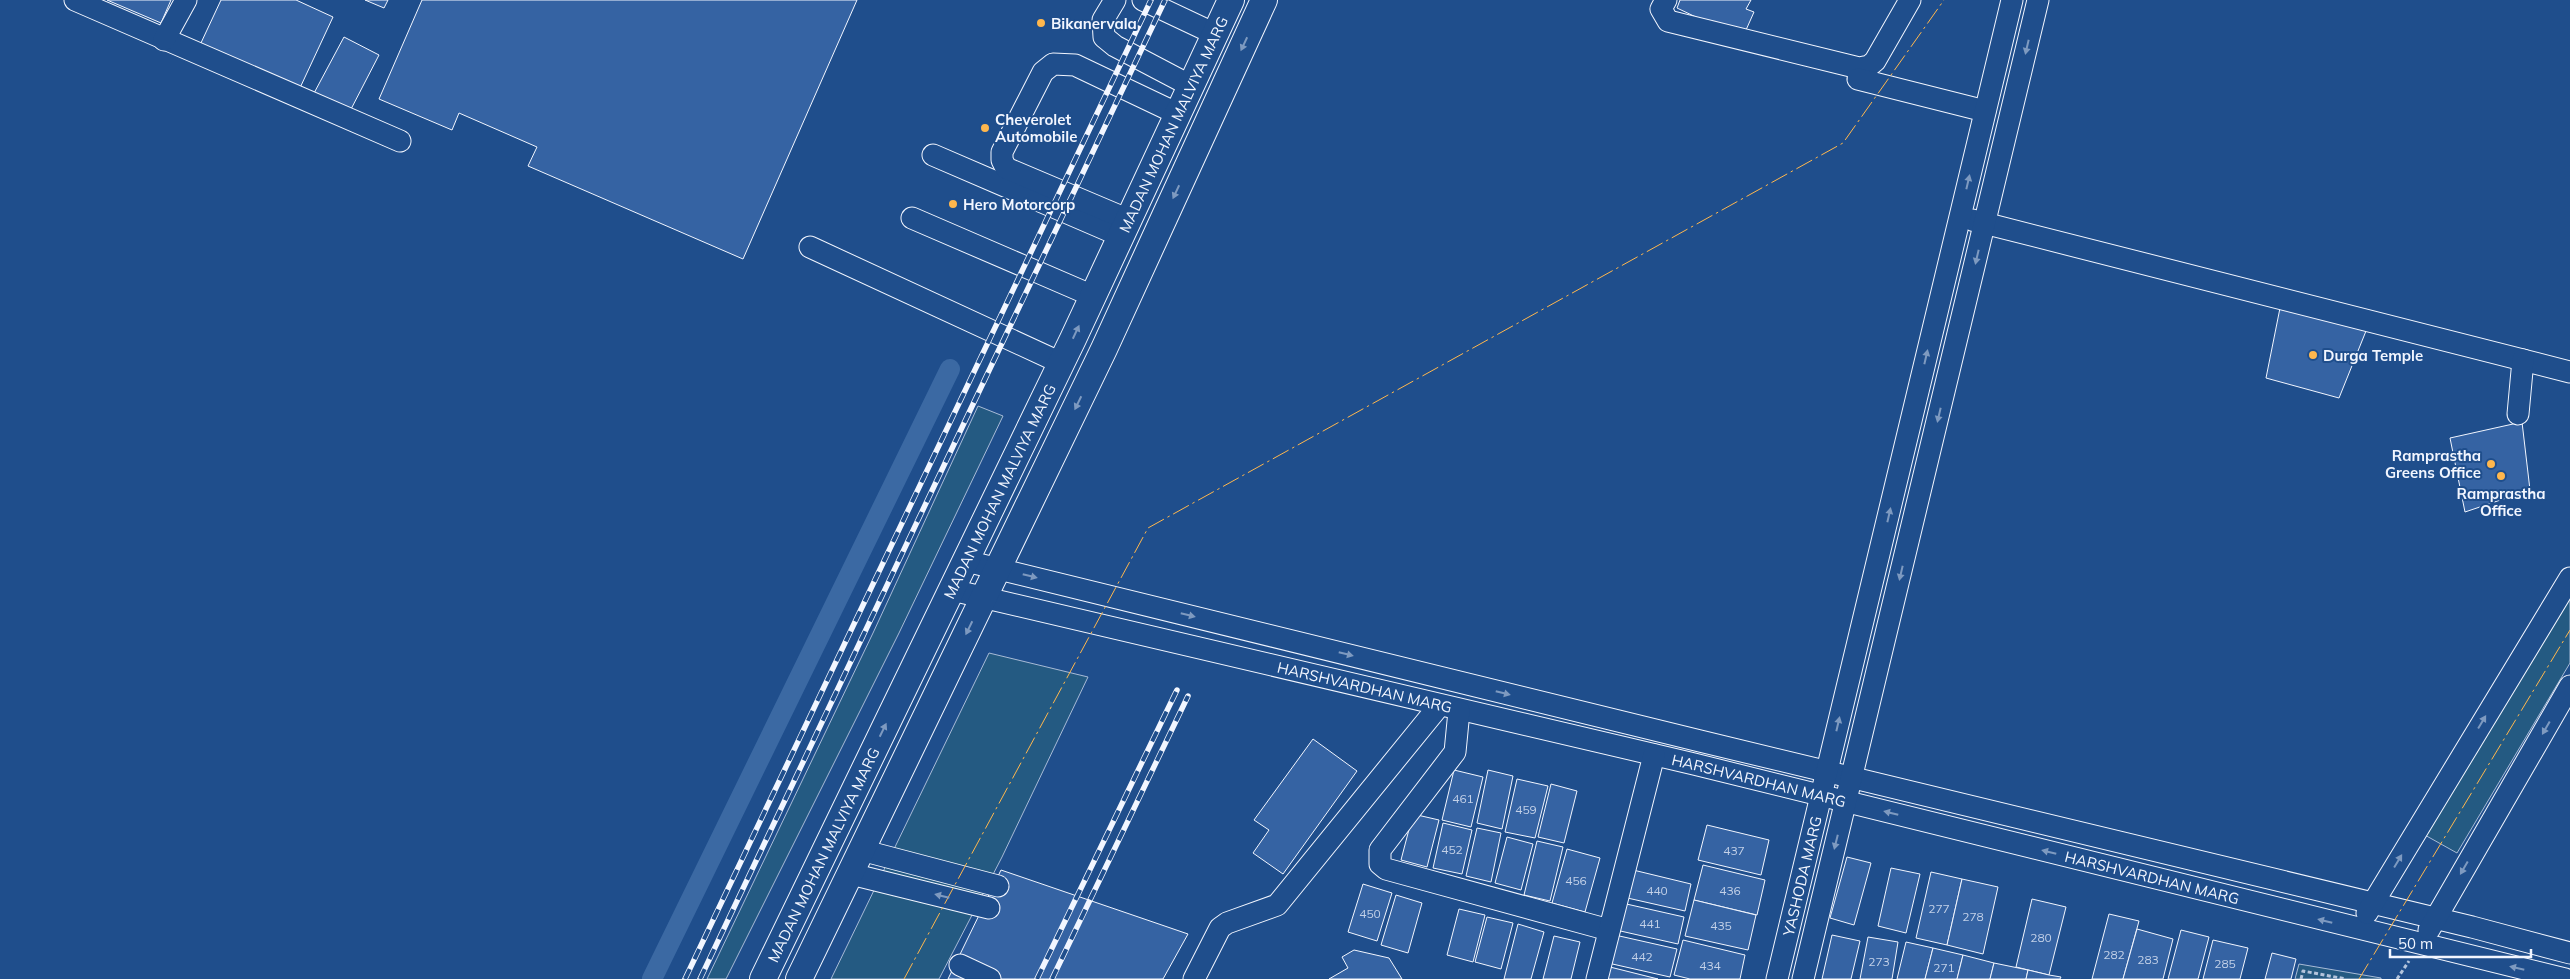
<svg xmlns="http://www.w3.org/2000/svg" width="2570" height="979" font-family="Mulish,sans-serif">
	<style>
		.green { fill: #245a82; stroke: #a8bbd7 }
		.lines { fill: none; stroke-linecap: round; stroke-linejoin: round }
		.canal { stroke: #3b69a3; stroke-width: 20 }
		.building { fill: #3563a3; stroke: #f2f6ff }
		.minor-casing { stroke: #f2f6ff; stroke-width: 23 }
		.major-casing { stroke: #f2f6ff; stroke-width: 28 }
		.path { stroke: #b3c4dc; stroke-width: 3; stroke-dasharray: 4 2.5; stroke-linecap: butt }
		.minor { stroke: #1f4e8c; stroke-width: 21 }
		.major { stroke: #1f4e8c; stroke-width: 26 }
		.rail-casing { stroke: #f2f6ff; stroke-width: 5.5 }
		.rail { stroke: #1f4e8c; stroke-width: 4; stroke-dasharray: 11; stroke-linecap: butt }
		.power { stroke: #ffb74d; stroke-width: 1; stroke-dasharray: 18 4 2.5 4; stroke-linecap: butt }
		.oneway { fill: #7e9ac0 }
		.poi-dot { fill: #ffb74d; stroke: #1f4e8c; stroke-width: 2 }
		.labels { text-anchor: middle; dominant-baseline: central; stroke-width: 4; stroke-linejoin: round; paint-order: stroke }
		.number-label { font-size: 12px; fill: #c3d1e8 }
		.poi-label { font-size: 15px; font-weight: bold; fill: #f2f6ff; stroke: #1f4e8c; text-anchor: start }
		.street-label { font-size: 15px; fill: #f2f6ff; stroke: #1f4e8c }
	</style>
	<rect width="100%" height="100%" fill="#1f4e8c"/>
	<!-- green -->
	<g class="green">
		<polygon points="978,406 1003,416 899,633 726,979 707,979 873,633"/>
		<polygon points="2570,595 2570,663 2457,853 2423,834"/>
		<polygon points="989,653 1088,677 1002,857 939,979 831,979"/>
		<polygon points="2299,964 2381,978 2381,979 2295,979"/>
	</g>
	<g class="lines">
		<!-- canal -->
		<polyline class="canal" points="652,979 950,369"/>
	</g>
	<!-- building -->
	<g class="building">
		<polygon points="107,0 171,0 161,23"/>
		<polygon points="221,0 296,0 333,17 299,90 200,45"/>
		<polygon points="365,0 388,0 384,8"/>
		<polygon points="422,0 857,0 743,259 528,166 537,147 459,113 452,130 379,99"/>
		<polygon points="1680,0 1751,0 1746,9 1754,12 1742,39 1677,8"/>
		<polygon points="344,37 379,55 349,113 313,95"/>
		<polygon points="2280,308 2366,331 2339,398 2266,378"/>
		<polygon points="2522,422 2530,490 2465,512 2450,438"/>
		<polygon points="1313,739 1357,771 1283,874 1253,853 1269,830 1254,820"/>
		<polygon points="1454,770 1483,777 1471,827 1442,820"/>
		<polygon points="1488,770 1513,776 1502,829 1477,823"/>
		<polygon points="1517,779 1548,786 1535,838 1505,832"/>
		<polygon points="1551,784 1577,791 1564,843 1538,837"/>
		<polygon points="1413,814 1439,820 1427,867 1401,860"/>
		<polygon points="1443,823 1472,830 1462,874 1433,868"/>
		<polygon points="1707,825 1769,840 1761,875 1698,860"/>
		<polygon points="1477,828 1501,833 1491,882 1466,876"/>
		<polygon points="1507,837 1533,844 1521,890 1495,883"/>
		<polygon points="1537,841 1563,847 1550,901 1524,895"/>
		<polygon points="1567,849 1600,858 1585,912 1552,903"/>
		<polygon points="1847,857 1871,863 1854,925 1830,918"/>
		<polygon points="1703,865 1765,880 1757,915 1694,900"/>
		<polygon points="1891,868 1920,874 1906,933 1878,926"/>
		<polygon points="1629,869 1691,884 1685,911 1623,897"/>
		<polygon points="1001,870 1188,934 1163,979 948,979"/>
		<polygon points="1931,872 1962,879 1947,945 1916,938"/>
		<polygon points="1962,879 1998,887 1983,954 1947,945"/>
		<polygon points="1363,884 1392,893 1377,941 1348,932"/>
		<polygon points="1396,895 1422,903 1408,953 1381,945"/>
		<polygon points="2032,899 2066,907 2049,975 2016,967"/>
		<polygon points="1694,900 1756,915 1748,950 1685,936"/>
		<polygon points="1622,903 1684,917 1678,944 1616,930"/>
		<polygon points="1459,909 1485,915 1473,962 1447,955"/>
		<polygon points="2109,914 2139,921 2123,979 2092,979"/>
		<polygon points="1487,917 1513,923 1501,969 1475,962"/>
		<polygon points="1518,924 1544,932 1531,979 1504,979"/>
		<polygon points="2137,929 2173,939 2163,979 2123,979"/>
		<polygon points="2181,930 2209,937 2198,979 2168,979"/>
		<polygon points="1615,935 1677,949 1670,977 1608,963"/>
		<polygon points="1832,935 1860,941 1851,979 1822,979"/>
		<polygon points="1554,936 1580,942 1571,979 1543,979"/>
		<polygon points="1868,937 1898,942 1892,979 1860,979"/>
		<polygon points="1683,940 1745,955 1740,979 1690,979 1674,975"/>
		<polygon points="2213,940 2248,948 2240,979 2203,979"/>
		<polygon points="1906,942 1933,948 1925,979 1897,979"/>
		<polygon points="1933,948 1963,955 1957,979 1925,979"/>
		<polygon points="1354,950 1389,958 1402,979 1329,979 1348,968 1342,957"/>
		<polygon points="2272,953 2296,959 2291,979 2265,979"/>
		<polygon points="1963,955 1994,963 1990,979 1957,979"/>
		<polygon points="1994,963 2028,970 2026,979 1990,979"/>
		<polygon points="1606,966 1658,979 1602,979"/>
		<polygon points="2028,970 2049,975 2061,977 2060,979 2026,979"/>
	</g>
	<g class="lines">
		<defs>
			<g id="minor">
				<polyline points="75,0 400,141"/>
				<polyline points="1115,0 1103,20 1104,37 1115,46 1191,86"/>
				<polyline points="1143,0 1215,34"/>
				<polyline points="1666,0 1661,9 1668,21 1859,68 1869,66 1875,61 1910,0"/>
				<polyline points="164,40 186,0"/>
				<polyline points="1858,79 1985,111"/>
				<polyline points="933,155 1121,236"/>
				<polyline points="912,218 1093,296"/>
				<polyline points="1129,220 1006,168 1002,160 1002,152 1043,72 1053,64 1075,65 1178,114"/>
				<polyline points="1972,220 2570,372"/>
				<polyline points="810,247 1061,363"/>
				<polyline points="2518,414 2523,360"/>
				<polyline points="966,561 1700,741 2472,927 2570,953"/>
				<path id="s1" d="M 952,590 L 1694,764 L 2565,979"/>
				<polyline points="1459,711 1455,752 1380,850 1380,864 1386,869 1609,930"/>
				<polyline points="861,850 998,886"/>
				<polyline points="851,874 989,908"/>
				<polyline points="2367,913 2570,578"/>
				<polyline points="2429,930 2570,686"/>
				<polyline points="960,965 990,979"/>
				<polyline points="1194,979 1220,928 1227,923 1277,905 1439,706"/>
				<polyline points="1597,979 1654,755"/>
				<path id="s2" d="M 1777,979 L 2012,0"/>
				<polyline points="1803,979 2038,0"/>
			</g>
			<g id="major">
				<path id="s3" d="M 763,979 L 1073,339 L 1231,0"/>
				<polyline points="799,979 1104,349 1264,0"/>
			</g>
		</defs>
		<!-- minor casing -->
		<use href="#minor" class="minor-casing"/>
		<!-- major casing -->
		<use href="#major" class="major-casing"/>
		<!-- path -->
		<g class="path">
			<polyline points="2301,979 2303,971 2346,979"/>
			<polyline points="2397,979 2409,961"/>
		</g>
		<!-- minor -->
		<use href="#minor" class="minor"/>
		<!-- major -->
		<use href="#major" class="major"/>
		<defs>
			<g id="rail">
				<polyline points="685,979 1151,0"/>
				<polyline points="700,979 1165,0"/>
				<polyline points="1037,979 1177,690"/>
				<polyline points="1052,979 1188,696"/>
			</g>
		</defs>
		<!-- rail casing -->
		<use href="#rail" class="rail-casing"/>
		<!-- rail -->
		<use href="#rail" class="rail"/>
		<!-- power -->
		<g class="power">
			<polyline points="904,979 1148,528 1843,143 1944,0"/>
			<polyline points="2359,979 2570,630"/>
		</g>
	</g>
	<!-- one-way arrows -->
	<defs><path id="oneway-solid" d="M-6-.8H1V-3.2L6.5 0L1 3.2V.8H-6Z" transform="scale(1.25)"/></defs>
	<g class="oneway">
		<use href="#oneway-solid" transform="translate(1244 44) rotate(115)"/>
		<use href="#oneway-solid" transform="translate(2027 47) rotate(103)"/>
		<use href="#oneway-solid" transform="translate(1968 182) rotate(-77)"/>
		<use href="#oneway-solid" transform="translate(1176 192) rotate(115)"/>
		<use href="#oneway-solid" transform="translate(1977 257) rotate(103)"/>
		<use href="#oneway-solid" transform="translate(1076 332) rotate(-65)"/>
		<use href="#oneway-solid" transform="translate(1926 357) rotate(-77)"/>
		<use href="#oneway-solid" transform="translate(1078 403) rotate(116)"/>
		<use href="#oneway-solid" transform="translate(1939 415) rotate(103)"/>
		<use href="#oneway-solid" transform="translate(1889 515) rotate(-77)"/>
		<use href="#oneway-solid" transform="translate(1901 573) rotate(103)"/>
		<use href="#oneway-solid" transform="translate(1030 576) rotate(14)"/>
		<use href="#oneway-solid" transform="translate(1188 615) rotate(14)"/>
		<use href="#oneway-solid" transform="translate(969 628) rotate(116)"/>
		<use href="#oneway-solid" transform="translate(1346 654) rotate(14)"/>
		<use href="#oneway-solid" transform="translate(1503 693) rotate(14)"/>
		<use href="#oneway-solid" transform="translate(2482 722) rotate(-59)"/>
		<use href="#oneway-solid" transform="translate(1838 724) rotate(-77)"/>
		<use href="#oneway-solid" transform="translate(2546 728) rotate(120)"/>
		<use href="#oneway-solid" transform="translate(883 730) rotate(-64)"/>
		<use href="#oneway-solid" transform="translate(1891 813) rotate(-166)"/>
		<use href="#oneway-solid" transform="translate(1836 842) rotate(104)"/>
		<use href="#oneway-solid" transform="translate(2049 852) rotate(-166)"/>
		<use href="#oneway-solid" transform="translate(2398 861) rotate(-59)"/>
		<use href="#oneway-solid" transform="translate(2464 868) rotate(120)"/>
		<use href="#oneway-solid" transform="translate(942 896) rotate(-166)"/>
		<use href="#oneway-solid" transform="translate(2325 921) rotate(-166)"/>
		<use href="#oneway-solid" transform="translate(2517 968) rotate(-167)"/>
	</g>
	<!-- markers -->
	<g class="poi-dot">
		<circle cx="1041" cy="23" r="5"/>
		<circle cx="985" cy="128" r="5"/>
		<circle cx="953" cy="204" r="5"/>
		<circle cx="2313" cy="355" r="5"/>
		<circle cx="2491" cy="464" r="5"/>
		<circle cx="2501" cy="476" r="5"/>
	</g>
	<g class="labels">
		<!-- number labels -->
		<g class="number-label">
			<text x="1463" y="798">461</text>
			<text x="1526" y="809">459</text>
			<text x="1452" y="849">452</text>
			<text x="1734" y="850">437</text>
			<text x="1576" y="880">456</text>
			<text x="1657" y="890">440</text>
			<text x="1730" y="890">436</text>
			<text x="1939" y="908">277</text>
			<text x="1370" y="913">450</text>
			<text x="1973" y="916">278</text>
			<text x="1650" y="923">441</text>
			<text x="1721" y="925">435</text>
			<text x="2041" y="937">280</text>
			<text x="2114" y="954">282</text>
			<text x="1642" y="956">442</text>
			<text x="2148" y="959">283</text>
			<text x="1879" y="961">273</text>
			<text x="2225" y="963">285</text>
			<text x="1710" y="965">434</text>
			<text x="1944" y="967">271</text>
		</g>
		<!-- poi labels -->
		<g class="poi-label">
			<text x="1051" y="23">Bikanervala</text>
			<text x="995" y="119">Cheverolet<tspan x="995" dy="17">Automobile</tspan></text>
			<text x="963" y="204">Hero Motorcorp</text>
			<text x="2323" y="355">Durga Temple</text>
			<text x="2481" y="455" text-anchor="end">Ramprastha<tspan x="2481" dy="17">Greens Office</tspan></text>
			<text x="2501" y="493" text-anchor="middle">Ramprastha<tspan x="2501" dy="17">Office</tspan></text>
		</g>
		<!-- street labels -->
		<g class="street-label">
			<text stroke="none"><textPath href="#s3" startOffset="948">MADAN MOHAN MALVIYA MARG</textPath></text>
			<text stroke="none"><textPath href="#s3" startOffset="542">MADAN MOHAN MALVIYA MARG</textPath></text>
			<text stroke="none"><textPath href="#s1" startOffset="424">HARSHVARDHAN MARG</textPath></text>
			<text stroke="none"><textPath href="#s1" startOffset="829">HARSHVARDHAN MARG</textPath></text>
			<text stroke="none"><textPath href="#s3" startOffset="138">MADAN MOHAN MALVIYA MARG</textPath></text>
			<text stroke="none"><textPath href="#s2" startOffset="106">YASHODA MARG</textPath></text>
			<text stroke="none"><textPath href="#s1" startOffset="1234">HARSHVARDHAN MARG</textPath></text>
		</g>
	</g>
	<!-- scale -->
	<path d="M2390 949v8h141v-8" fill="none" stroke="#f2f6ff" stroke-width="2.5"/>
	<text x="2398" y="949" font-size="15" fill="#f2f6ff" stroke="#1f4e8c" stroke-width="4" paint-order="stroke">50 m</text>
</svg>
